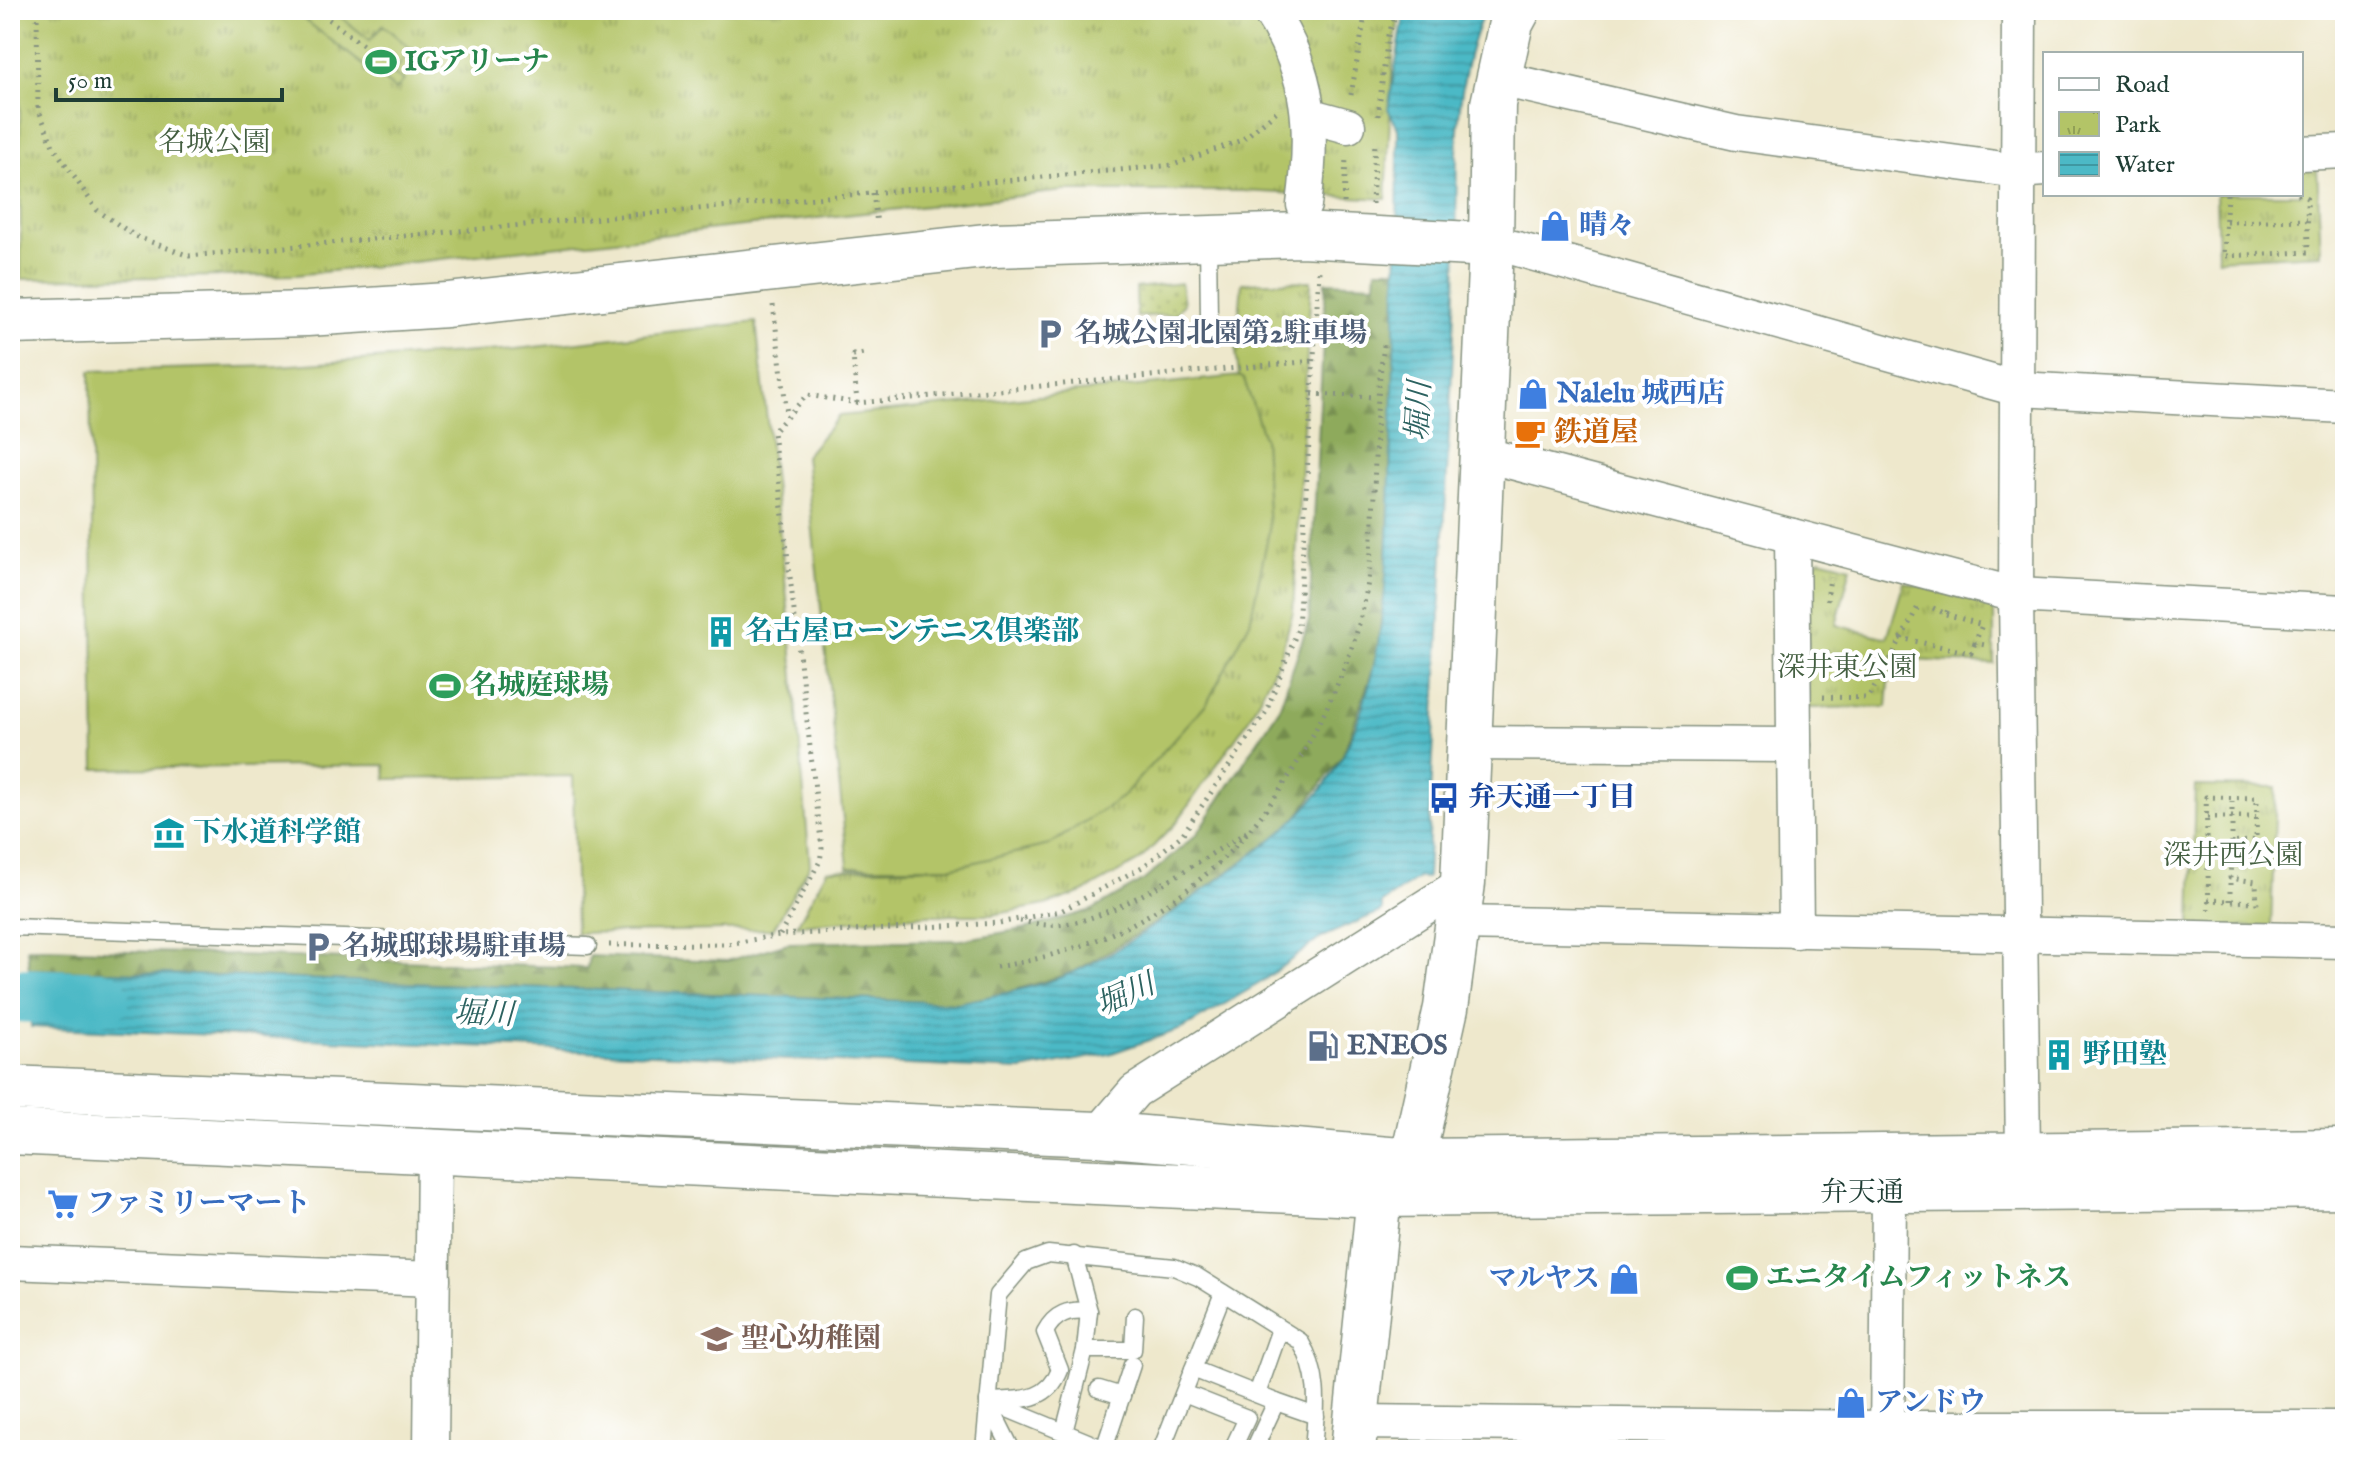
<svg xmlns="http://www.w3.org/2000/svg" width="2355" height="1460" font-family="'IM FELL English','Noto Serif JP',serif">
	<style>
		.grass { fill: url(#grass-dots); stroke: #69804e; stroke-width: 2 }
		.forest { fill: url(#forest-firs); stroke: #567448; stroke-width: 2 }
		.park { fill: url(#park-tufts); stroke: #69804e; stroke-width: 2 }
		.garden { fill: #b3c467; stroke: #69804e; stroke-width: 2 }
		.water { fill: url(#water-rules); stroke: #367b7d; stroke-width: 2 }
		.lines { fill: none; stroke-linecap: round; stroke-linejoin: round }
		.river { stroke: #4cb9c6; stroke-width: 54 }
		.lane-casing { stroke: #869280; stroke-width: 19 }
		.street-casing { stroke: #869280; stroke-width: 37 }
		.secondary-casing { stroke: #869280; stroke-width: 47 }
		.path { stroke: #869280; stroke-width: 5; stroke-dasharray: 2 6; stroke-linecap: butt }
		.lane { stroke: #fff; stroke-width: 16 }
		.street { stroke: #fff; stroke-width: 34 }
		.secondary { stroke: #fff; stroke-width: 44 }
		.labels { text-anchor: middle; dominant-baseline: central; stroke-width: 8; stroke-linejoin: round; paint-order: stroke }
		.leisure-label { font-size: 28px; font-weight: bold; fill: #27864d; stroke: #fff; text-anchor: start }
		.park-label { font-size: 28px; fill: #445f41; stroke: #fff }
		.shop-label { font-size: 28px; font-weight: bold; fill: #366cbe; stroke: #fff; text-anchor: start }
		.service-label { font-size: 28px; font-weight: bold; fill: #4e5e75; stroke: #fff; text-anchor: start }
		.food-label { font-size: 28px; font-weight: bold; fill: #c56008; stroke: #fff; text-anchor: start }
		.culture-label { font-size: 28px; font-weight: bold; fill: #0d838f; stroke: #fff; text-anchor: start }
		.transit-label { font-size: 28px; font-weight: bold; fill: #164399; stroke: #fff; text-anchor: start }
		.street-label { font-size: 28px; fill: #1f3d34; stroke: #fff }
		.education-label { font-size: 28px; font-weight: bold; fill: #785e54; stroke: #fff; text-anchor: start }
		.water-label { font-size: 30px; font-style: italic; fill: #2c6260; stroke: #fff }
	</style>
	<defs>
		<pattern id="grass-dots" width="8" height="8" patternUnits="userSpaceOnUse" patternTransform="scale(2)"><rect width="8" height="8" fill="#b3c467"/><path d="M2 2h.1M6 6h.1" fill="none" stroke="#91a056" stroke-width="1.8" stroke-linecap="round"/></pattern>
		<pattern id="forest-firs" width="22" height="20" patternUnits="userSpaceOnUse" patternTransform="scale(2)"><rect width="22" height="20" fill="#8eaa5c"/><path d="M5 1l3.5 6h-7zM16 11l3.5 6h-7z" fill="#738c4d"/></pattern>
		<pattern id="park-tufts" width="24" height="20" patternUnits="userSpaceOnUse" patternTransform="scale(2)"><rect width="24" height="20" fill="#b3c467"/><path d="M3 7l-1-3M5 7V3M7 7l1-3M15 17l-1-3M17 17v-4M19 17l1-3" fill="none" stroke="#91a056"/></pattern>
		<pattern id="water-rules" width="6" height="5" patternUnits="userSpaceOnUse" patternTransform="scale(2)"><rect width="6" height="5" fill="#4cb9c6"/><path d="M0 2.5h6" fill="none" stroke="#3f98a2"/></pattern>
	</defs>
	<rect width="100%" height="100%" fill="#fff"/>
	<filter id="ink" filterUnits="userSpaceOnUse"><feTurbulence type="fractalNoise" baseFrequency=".0125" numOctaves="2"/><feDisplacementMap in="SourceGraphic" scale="16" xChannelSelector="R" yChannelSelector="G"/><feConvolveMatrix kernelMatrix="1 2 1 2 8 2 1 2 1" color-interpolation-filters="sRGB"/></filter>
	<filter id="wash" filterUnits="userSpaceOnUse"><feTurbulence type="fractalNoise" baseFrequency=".006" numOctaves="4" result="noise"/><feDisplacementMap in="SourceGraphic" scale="32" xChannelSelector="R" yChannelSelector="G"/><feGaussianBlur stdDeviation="1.8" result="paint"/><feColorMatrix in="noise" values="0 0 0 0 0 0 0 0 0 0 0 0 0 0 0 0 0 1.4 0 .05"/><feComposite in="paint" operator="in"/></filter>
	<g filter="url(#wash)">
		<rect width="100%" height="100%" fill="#eee8cc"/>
		<!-- grass -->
		<polygon class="grass" points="1181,283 1184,304 1175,314 1137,317 1136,288"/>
		<!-- forest -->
		<polygon class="forest" points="1376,269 1398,269 1386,584 1376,661 1343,755 1290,826 1175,911 1074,972 999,995 957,1003 29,969 27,948 48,948 587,968 589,956 727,961 788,943 961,940 1028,928 1092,910 1144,880 1197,834 1279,709 1309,620 1326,282 1375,284"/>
		<!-- park -->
		<g class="park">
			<polygon points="19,10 1400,10 1393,53 1386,199 1243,191 1064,191 295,275 21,279"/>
			<polygon points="2317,167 2321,254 2218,259 2216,194 2301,194 2301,168"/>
			<polygon points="1311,281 1293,612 1280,657 1249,719 1176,823 1139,861 1083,892 1045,905 991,915 927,915 797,925 827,870 954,867 1244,379 1239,376 1236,351 1242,283"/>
			<polygon points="1820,559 1851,567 1836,625 1887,638 1904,582 1990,605 1994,610 1994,664 1891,659 1887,707 1808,708 1808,572"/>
			<polygon points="2195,786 2276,787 2271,927 2191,926"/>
		</g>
		<!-- garden -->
		<g class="garden">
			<polygon points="292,10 332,10 370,40 383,25 411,49 393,74 404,80 396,90"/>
			<polygon points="756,322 788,607 810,865 773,929 576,933 573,776 386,779 385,765 95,769 90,371 278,366 516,349"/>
			<polygon points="1239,376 1244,379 1264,438 1269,531 1250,622 1207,703 1122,797 1049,845 954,867 848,867 805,456 839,416"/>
		</g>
		<!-- water -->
		<path class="water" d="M 1405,10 L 1485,10 C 1445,99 1460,195 1456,291 C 1446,486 1437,682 1427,878 L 1418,878 L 1382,903 L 1382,911 L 1322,937 L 1260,983 L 1184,1028 L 1109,1054 L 1022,1070 L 31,1027 L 29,969 L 957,1003 C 996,995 1037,988 1074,972 C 1116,953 1160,922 1197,895 C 1252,855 1313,817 1344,753 C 1391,657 1387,549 1391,445 C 1395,339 1398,235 1398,129 L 1388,109 Z"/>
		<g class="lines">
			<!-- river -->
			<polyline class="river" points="10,995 102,998"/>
		</g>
	</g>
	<g filter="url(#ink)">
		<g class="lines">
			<defs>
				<g id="lane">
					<polyline points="1208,240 1209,319"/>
					<polyline points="10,927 588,946"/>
					<polyline points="1085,1350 1133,1350 1135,1316"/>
					<polyline points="1193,1369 1276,1402 1256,1445 1268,1450"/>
					<polyline points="1099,1389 1122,1396"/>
					<polyline points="1184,1393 1247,1418 1232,1450"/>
					<polyline points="1257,1394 1280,1329"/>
					<path d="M 988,1401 C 1019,1399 1047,1403 1060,1370 L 1045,1332 C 1055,1313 1069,1309 1089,1311"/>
					<polyline points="988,1402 1012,1450"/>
					<polyline points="1276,1402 1316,1416"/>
					<polyline points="993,1403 1107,1450"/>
					<polyline points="1064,1432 1085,1350 1089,1311 1074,1255"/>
					<polyline points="1104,1449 1132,1365"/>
					<path d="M 984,1450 L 998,1295 L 1026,1262 L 1048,1254 L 1174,1267 L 1198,1277 L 1300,1341 C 1322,1377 1316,1410 1313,1450"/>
					<polyline points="1161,1450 1223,1293"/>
				</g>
				<g id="street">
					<path d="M 1269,10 C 1312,75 1314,130 1304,205"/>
					<polyline points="2019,10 2016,595 2023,1155"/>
					<polyline points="1496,78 1736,133 2018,171 2045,169"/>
					<polyline points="1311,116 1348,126"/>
					<polyline points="2301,153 2345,151"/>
					<polyline points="1491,245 1514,248 2017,389 2345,406"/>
					<polyline points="1482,454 2016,595 2345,612"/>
					<polyline points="1792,536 1796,931"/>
					<polyline points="1469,743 1794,745"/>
					<polyline points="1458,923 2345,941"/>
					<polyline points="1098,1134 1135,1091 1463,883"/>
					<polyline points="10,1262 433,1279"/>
					<polyline points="1356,1422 1887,1428 2345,1428"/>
					<polyline points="1887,1448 1889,1193"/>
					<polyline points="431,1450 434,1149"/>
				</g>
				<g id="secondary">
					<polyline points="10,322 307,314 447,305 994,245 1301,235 1491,245"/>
					<polyline points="10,1088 1098,1134 1412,1161 2345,1151"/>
					<polyline points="10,1132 1379,1195 2345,1186"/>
					<polyline points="1353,1450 1379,1195 1412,1161 1446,1008 1463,883 1491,245 1493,104 1511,23 1518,10"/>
				</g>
			</defs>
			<!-- lane casing -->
			<use href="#lane" class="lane-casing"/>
			<!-- street casing -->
			<use href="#street" class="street-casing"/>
			<!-- secondary casing -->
			<use href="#secondary" class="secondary-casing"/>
			<!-- path -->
			<g class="path">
				<polyline points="37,10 38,108 53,146 97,210 135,236 189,256 1173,165 1242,140 1277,111"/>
				<polyline points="316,10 387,63"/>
				<polyline points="1351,95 1366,10"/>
				<polyline points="1378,116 1388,35 1398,10"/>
				<polyline points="873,193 877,224"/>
				<polyline points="2227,194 2224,256 2308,252 2307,198 2298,194"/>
				<polyline points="1344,203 1346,157"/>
				<polyline points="1372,204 1375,142"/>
				<polyline points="2226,222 2307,220"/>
				<polyline points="773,305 787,414"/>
				<polyline points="1312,394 1375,397"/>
				<polyline points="857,403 853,355 864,353"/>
				<polyline points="1827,601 1830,577"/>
				<polyline points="1933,608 1946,614 1949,607"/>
				<polyline points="1946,614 1982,625 1975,643 1985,645"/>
				<polyline points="1900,638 1971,653 1975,643"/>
				<polyline points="1827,651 1827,655 1882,675 1920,603"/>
				<polyline points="1823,697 1868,698 1882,675"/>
				<polyline points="2207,817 2256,817"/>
				<polyline points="2232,843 2232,798"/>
				<polyline points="2208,900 2256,902"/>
				<polyline points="2230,901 2230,878"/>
				<polyline points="2209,910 2206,797 2257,798 2256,840 2232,843 2230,878 2256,882 2257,908"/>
				<path d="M 1020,921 C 1032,923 1045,926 1057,925 C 1112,922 1202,859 1250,830"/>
				<polyline points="780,935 820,861 822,849 773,432 807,395 857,403 1314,361"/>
				<polyline points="609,945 728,944 780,935 999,923 1061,911 1144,866 1182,835 1266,712 1298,629 1319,271"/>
				<path d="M 996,967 C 1152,941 1248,863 1319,723 C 1345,673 1365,621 1370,563 C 1377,488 1372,415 1385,340"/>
				<polyline points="10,1033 19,1033"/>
			</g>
			<!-- lane -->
			<use href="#lane" class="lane"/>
			<!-- street -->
			<use href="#street" class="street"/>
			<!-- secondary -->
			<use href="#secondary" class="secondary"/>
		</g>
	</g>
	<!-- icons -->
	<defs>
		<symbol id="stadium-bare" viewBox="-9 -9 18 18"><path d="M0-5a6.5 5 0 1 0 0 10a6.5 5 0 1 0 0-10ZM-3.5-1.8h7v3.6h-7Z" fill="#2e9e5b" stroke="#fff" stroke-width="2.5" paint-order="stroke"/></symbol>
		<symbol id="shop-bare" viewBox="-9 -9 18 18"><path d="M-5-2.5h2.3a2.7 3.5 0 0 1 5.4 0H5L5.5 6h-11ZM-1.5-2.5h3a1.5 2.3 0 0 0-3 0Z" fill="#3f7fe0" stroke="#fff" stroke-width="2.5" paint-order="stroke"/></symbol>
		<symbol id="parking-bare" viewBox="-9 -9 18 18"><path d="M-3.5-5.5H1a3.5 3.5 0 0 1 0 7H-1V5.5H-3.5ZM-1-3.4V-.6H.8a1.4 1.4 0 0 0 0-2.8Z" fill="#5c6f8a" stroke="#fff" stroke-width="2.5" paint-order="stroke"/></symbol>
		<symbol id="cafe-bare" viewBox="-9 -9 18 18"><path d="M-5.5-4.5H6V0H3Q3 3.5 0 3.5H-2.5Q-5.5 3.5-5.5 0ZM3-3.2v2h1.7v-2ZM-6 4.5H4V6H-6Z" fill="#e8710a" stroke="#fff" stroke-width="2.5" paint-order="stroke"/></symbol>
		<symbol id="building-bare" viewBox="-9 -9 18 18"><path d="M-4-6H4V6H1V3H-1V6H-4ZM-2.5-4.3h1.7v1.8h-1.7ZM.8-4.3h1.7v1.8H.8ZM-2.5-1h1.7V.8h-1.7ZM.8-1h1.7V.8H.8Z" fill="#0f9aa8" stroke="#fff" stroke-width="2.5" paint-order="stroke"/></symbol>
		<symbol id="bus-bare" viewBox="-9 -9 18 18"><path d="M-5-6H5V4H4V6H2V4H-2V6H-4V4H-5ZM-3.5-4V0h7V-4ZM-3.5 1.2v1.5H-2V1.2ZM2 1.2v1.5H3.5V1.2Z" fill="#1a4fb4" stroke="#fff" stroke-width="2.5" paint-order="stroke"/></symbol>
		<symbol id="museum-bare" viewBox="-9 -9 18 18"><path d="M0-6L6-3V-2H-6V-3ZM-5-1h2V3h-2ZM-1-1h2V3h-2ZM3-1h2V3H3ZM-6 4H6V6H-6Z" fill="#0f9aa8" stroke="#fff" stroke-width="2.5" paint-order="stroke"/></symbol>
		<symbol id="fuel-bare" viewBox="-9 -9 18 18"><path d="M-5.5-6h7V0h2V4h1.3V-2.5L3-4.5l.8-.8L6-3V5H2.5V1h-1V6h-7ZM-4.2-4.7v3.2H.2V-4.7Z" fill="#5c6f8a" stroke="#fff" stroke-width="2.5" paint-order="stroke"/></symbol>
		<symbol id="supermarket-bare" viewBox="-9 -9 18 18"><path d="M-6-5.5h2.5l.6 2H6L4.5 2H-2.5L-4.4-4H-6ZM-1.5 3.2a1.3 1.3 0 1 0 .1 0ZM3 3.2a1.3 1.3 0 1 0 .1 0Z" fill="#3f7fe0" stroke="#fff" stroke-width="2.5" paint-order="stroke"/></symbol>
		<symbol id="school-bare" viewBox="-9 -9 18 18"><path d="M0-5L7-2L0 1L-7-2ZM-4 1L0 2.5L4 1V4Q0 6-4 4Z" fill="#8d6e63" stroke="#fff" stroke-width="2.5" paint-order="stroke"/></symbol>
	</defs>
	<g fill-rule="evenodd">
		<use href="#stadium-bare" x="359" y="40" width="44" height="44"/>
		<use href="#shop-bare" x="1533" y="204" width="44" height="44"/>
		<use href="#parking-bare" x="1028" y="312" width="44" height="44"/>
		<use href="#shop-bare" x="1511" y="372" width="44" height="44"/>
		<use href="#cafe-bare" x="1508" y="411" width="44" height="44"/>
		<use href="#building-bare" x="699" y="610" width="44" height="44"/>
		<use href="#stadium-bare" x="423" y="664" width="44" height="44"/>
		<use href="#bus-bare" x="1422" y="776" width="44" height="44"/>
		<use href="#museum-bare" x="147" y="811" width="44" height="44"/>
		<use href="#parking-bare" x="296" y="925" width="44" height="44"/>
		<use href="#fuel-bare" x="1301" y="1024" width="44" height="44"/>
		<use href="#building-bare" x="2037" y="1033" width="44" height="44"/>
		<use href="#supermarket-bare" x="41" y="1182" width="44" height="44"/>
		<use href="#stadium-bare" x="1720" y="1256" width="44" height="44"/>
		<use href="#shop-bare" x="1602" y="1257" width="44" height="44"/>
		<use href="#school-bare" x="695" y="1317" width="44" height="44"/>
		<use href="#shop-bare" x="1829" y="1381" width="44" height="44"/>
	</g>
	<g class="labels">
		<!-- leisure labels -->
		<g class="leisure-label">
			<text x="405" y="62">IGアリーナ</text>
			<text x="469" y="686">名城庭球場</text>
			<text x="1766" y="1278">エニタイムフィットネス</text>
		</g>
		<!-- park labels -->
		<g class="park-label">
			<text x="214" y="143">名城公園</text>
			<text x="1847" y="668">深井東公園</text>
			<text x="2233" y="856">深井西公園</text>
		</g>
		<!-- shop labels -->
		<g class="shop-label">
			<text x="1579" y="226">晴々</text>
			<text x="1557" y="394">Nalelu 城西店</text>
			<text x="87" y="1204">ファミリーマート</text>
			<text x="1600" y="1279" text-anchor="end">マルヤス</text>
			<text x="1875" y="1403">アンドウ</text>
		</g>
		<!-- service labels -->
		<g class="service-label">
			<text x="1074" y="334">名城公園北園第2駐車場</text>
			<text x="342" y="947">名城邸球場駐車場</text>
			<text x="1347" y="1046">ENEOS</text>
		</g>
		<!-- food labels -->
		<g class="food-label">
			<text x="1554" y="433">鉄道屋</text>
		</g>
		<!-- culture labels -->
		<g class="culture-label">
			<text x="745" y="632">名古屋ローンテニス倶楽部</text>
			<text x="193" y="833">下水道科学館</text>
			<text x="2083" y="1055">野田塾</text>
		</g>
		<!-- transit labels -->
		<g class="transit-label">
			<text x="1468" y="798">弁天通一丁目</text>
		</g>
		<!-- street labels -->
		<g class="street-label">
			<text x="1862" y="1193">弁天通</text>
		</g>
		<!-- education labels -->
		<g class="education-label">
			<text x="741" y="1339">聖心幼稚園</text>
		</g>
		<!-- water labels -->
		<g class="water-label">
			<text transform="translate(1420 411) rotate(-87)">堀川</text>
			<text transform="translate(1126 996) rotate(-24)">堀川</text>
			<text transform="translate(484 1015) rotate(2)">堀川</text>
		</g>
	</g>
	<!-- margin -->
	<rect width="2355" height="1460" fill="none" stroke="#fff" stroke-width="40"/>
	<!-- legend -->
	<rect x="2043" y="52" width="260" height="144" fill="#ffffff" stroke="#a5b1ae" stroke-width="2"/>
	<rect x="2059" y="78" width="40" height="12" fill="#ffffff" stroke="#a5b1ae" stroke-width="2"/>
	<text x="2115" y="92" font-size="24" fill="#1f3d34">Road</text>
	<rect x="2059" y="112" width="40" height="24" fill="url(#park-tufts)" stroke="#a5b1ae" stroke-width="2"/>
	<text x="2115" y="132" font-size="24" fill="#1f3d34">Park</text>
	<rect x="2059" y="152" width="40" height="24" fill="url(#water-rules)" stroke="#a5b1ae" stroke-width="2"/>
	<text x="2115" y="172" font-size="24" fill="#1f3d34">Water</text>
	<!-- scale -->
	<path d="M56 88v12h226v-12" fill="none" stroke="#1f3d34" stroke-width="4"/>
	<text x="68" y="88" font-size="24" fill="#1f3d34" stroke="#ffffff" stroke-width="6" paint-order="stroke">50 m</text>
</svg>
